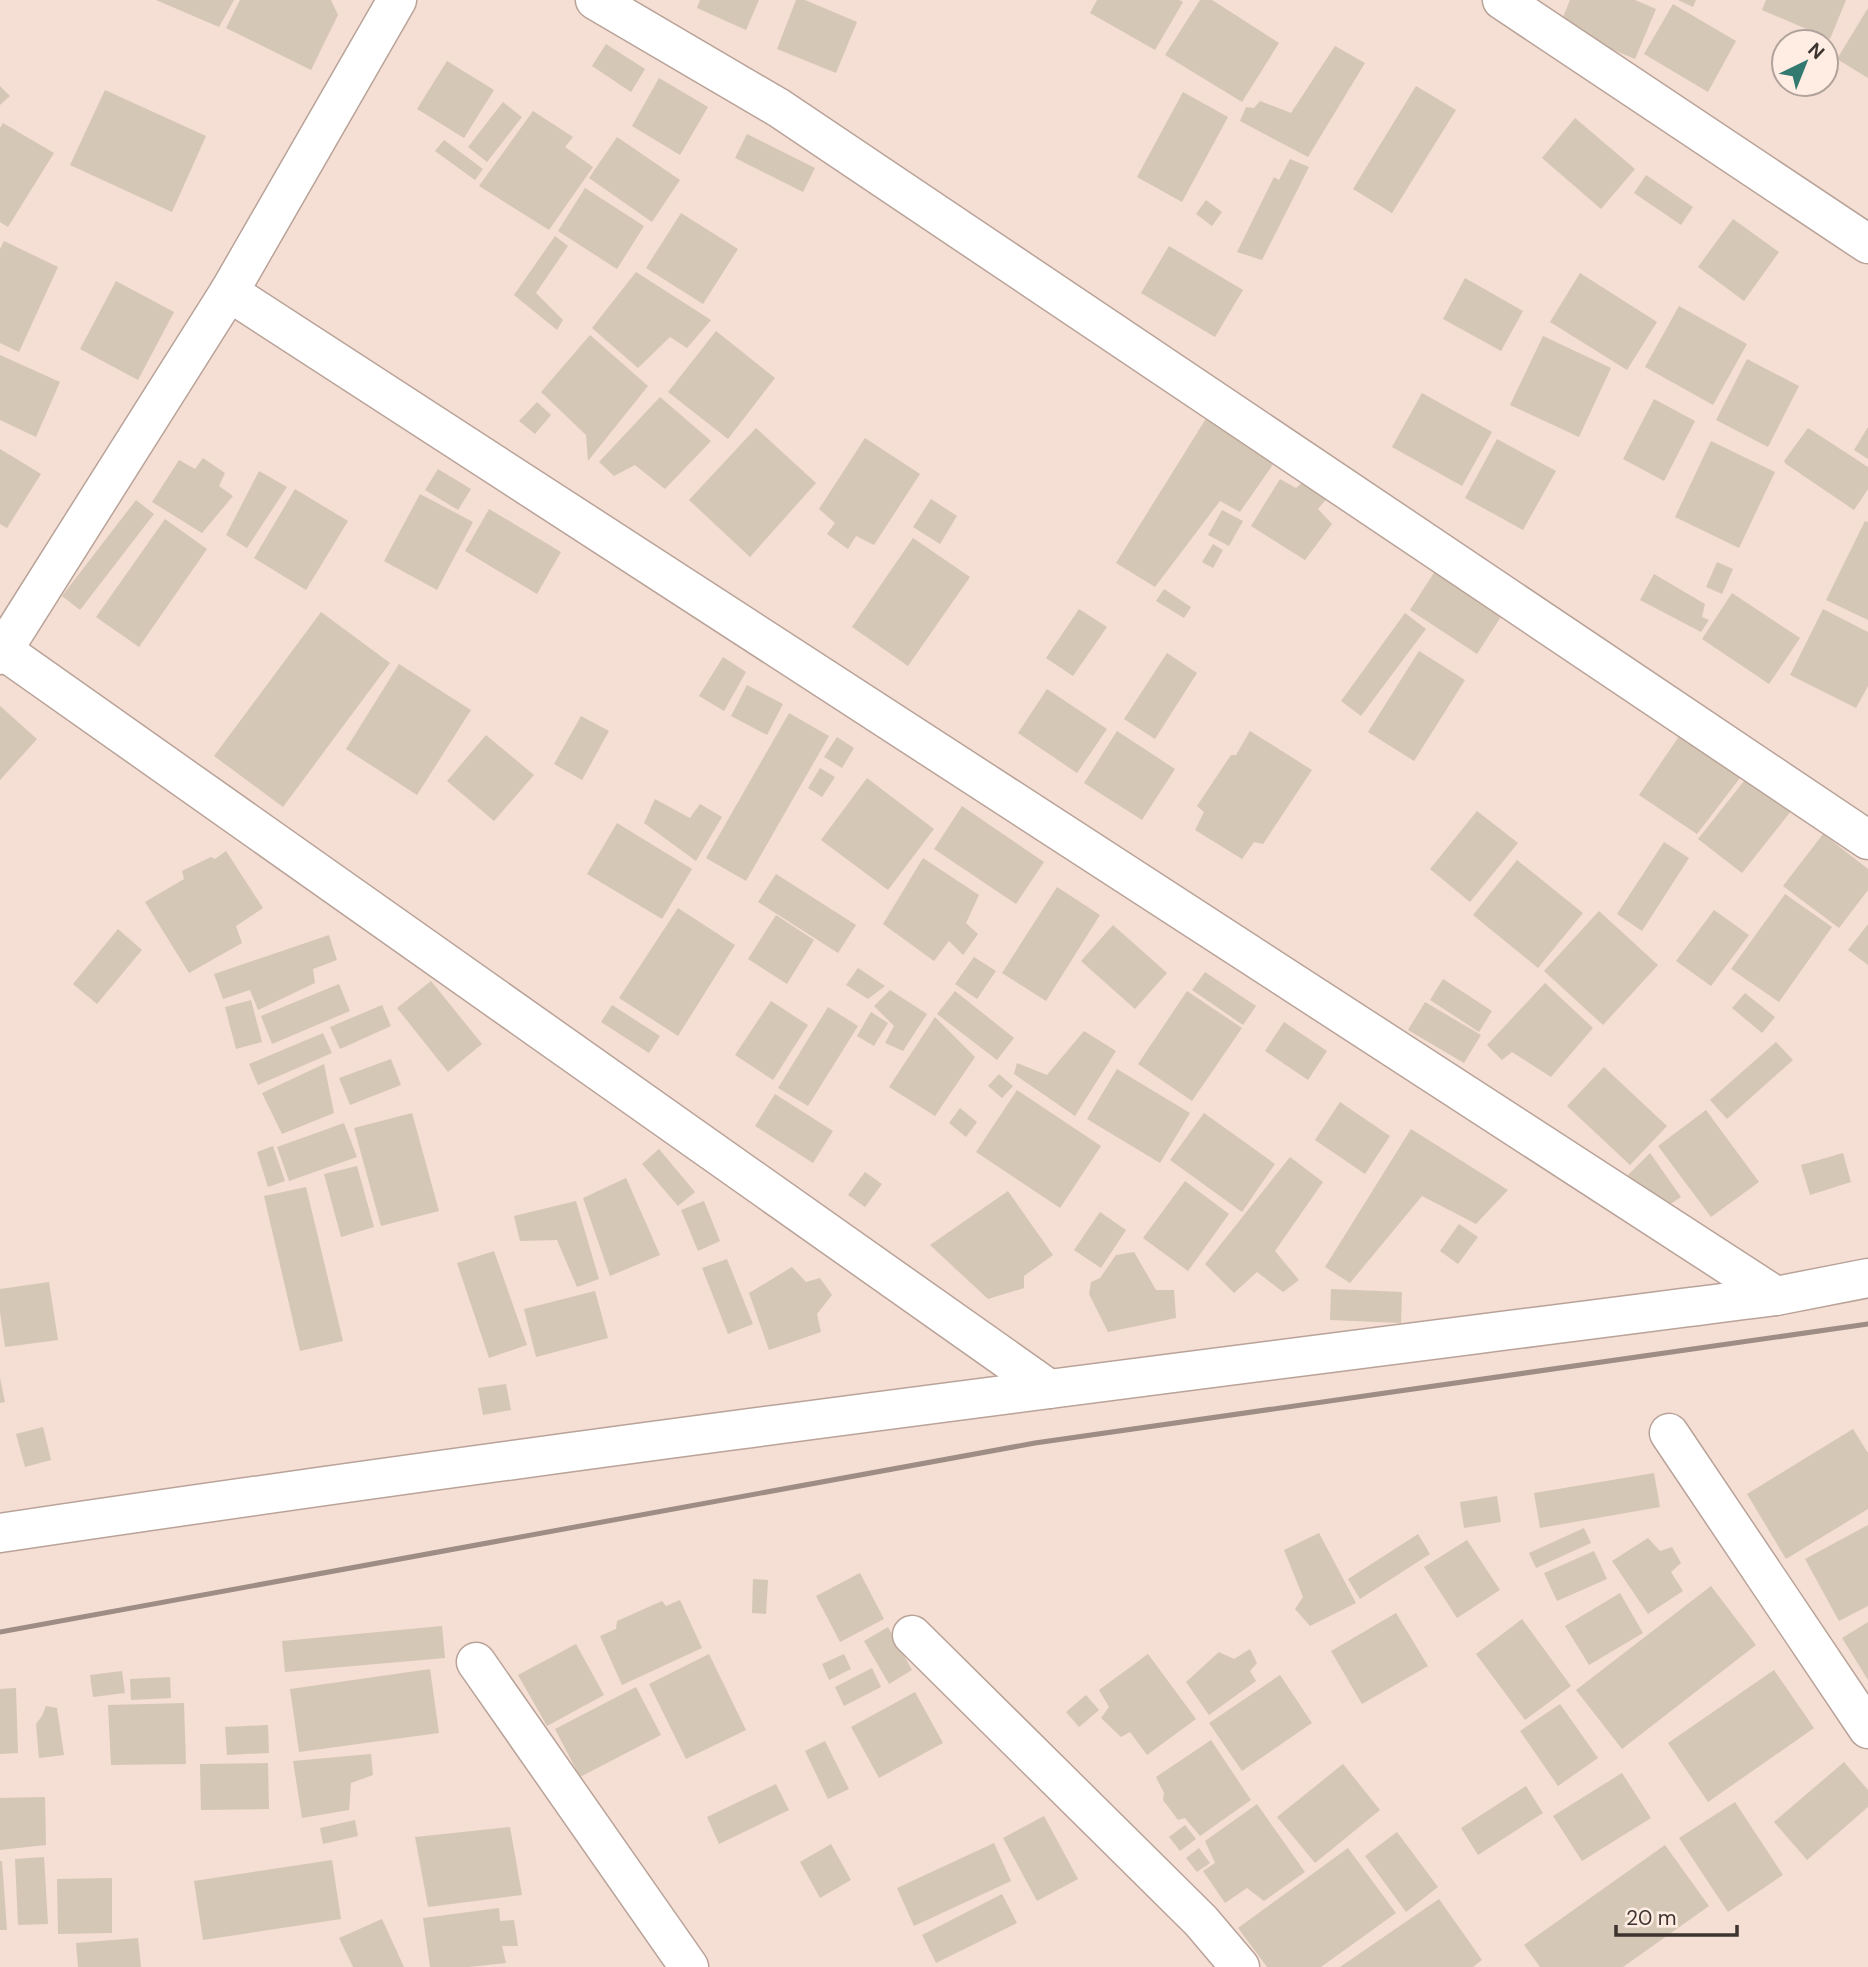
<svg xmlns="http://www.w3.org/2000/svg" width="1868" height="1967" font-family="'DM Sans',sans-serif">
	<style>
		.building { fill: #d5c7b5 }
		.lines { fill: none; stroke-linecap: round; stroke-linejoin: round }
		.minor-casing { stroke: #b9a399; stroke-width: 41 }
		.minor { stroke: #fff; stroke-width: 38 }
		.rail { stroke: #9d8d85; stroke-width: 5 }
	</style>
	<rect width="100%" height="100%" fill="#f5ded3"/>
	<!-- building -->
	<g class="building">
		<polygon points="156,0 234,0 219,27"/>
		<polygon points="240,0 331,0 338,15 311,70 226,28"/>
		<polygon points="700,0 759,0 746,30 697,8"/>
		<polygon points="796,0 805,0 857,22 836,73 777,49"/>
		<polygon points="1097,0 1179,0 1183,2 1155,50 1090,13"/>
		<polygon points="1200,0 1212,0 1279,43 1242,102 1165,55"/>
		<polygon points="1570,0 1635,0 1656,9 1635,59 1559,27"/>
		<polygon points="1678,0 1696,0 1693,7"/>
		<polygon points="1766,0 1846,0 1830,39 1762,10"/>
		<polygon points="1673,4 1736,41 1708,92 1644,54"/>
		<polygon points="1868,8 1868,78 1837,59"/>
		<polygon points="606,44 645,69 631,92 592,66"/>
		<polygon points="1335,46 1365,63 1308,157 1240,121 1246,107 1254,108 1260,101 1291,113"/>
		<polygon points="447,61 494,90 464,138 417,109"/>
		<polygon points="659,78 708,107 680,155 632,126"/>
		<polygon points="0,86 10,96 0,105"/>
		<polygon points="1416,86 1456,110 1392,213 1353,189"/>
		<polygon points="105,90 206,136 172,212 70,165"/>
		<polygon points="1183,92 1228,117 1182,202 1137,177"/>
		<polygon points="503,102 522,117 487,162 468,147"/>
		<polygon points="533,111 573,137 565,147 593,167 549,230 479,186"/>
		<polygon points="1575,118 1635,169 1601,209 1542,158"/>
		<polygon points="3,123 54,153 8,227 0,222 0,128"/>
		<polygon points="747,134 815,168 803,192 735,158"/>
		<polygon points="617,137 680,180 652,222 589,178"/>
		<polygon points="444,140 483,169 475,180 435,151"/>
		<polygon points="1290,159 1309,167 1262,260 1237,252 1274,177 1279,180"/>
		<polygon points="1646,175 1693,207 1681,225 1634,193"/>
		<polygon points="585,188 644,226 617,269 558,231"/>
		<polygon points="1206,200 1222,212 1212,226 1196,214"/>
		<polygon points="681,213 738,249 703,304 646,268"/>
		<polygon points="1733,219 1779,252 1744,301 1698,267"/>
		<polygon points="555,236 568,246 536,293 563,320 557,330 514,295"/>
		<polygon points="4,241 58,267 19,352 0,343 0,249"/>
		<polygon points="1169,246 1243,290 1215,337 1141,293"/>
		<polygon points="636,272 711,320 687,348 670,337 638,368 592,328"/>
		<polygon points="1580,273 1657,322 1627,370 1550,322"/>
		<polygon points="1465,278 1523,311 1501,351 1443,319"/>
		<polygon points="116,281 174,312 138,380 80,349"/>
		<polygon points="1679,306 1747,344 1713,405 1645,367"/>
		<polygon points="716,331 775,378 728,439 668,392"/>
		<polygon points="590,335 648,386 588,461 586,435 541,392"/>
		<polygon points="1543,336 1611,368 1579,437 1510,405"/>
		<polygon points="0,355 60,382 36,437 0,420"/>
		<polygon points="1747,359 1799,386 1768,447 1716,420"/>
		<polygon points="1422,393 1492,432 1462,486 1392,447"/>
		<polygon points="660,397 711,441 665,489 635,465 614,476 599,462"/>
		<polygon points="1654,399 1695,421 1664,481 1623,459"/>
		<polygon points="537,402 551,415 535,434 519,421"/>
		<polygon points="1212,409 1281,453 1240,512 1220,501 1155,587 1116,563"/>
		<polygon points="1868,427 1868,459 1854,450"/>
		<polygon points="756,428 816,483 750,557 689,500"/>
		<polygon points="1808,428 1868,467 1868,489 1854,510 1786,464 1784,461"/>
		<polygon points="865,438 920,474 874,545 856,536 848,549 827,534 835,523 819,509"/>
		<polygon points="1497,439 1556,471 1523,530 1465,498"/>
		<polygon points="1711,441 1775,472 1739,548 1675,517"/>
		<polygon points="0,449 41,474 7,528 0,524"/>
		<polygon points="203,458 225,473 219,486 233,496 202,533 152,502 179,460 195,469"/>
		<polygon points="438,469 471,489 458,510 425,490"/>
		<polygon points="259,471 287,487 247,548 226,535"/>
		<polygon points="1308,478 1330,495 1318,509 1332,524 1305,560 1251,526 1280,479 1296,488"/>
		<polygon points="295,489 348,521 306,590 254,558"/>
		<polygon points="420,494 473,522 437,590 384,561"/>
		<polygon points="931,499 957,516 940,544 913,527"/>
		<polygon points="136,500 154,514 80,610 62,596"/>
		<polygon points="489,509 561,552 537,594 465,551"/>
		<polygon points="1222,510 1243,521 1229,546 1208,535"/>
		<polygon points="165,519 207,549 139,647 96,617"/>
		<polygon points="1865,521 1868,522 1868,620 1826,600"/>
		<polygon points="913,538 970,577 908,666 852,627"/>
		<polygon points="1213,544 1223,550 1213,568 1202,562"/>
		<polygon points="1717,562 1733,569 1722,594 1706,587"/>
		<polygon points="1437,568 1504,612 1477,654 1410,610"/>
		<polygon points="1654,574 1705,604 1702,617 1709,620 1701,632 1640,600"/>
		<polygon points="1164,589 1191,607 1184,618 1156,601"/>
		<polygon points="1732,593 1800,638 1769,684 1702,639"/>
		<polygon points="1079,609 1107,627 1073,676 1046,658"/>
		<polygon points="1823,609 1868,632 1868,686 1856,708 1790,675"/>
		<polygon points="321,612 390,663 283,807 214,756"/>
		<polygon points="1405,613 1426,629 1361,716 1341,701"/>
		<polygon points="1419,651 1465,680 1414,761 1368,732"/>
		<polygon points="1167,653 1197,673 1155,739 1124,719"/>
		<polygon points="723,657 746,672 724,711 699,696"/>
		<polygon points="399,664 471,710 417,795 346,749"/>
		<polygon points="747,685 783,704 767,735 731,716"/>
		<polygon points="1047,689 1107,729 1077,773 1018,733"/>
		<polygon points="0,706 37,739 0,780"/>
		<polygon points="789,713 829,736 746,881 706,858"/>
		<polygon points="581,716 609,731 582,780 554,764"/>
		<polygon points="1117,731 1175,769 1142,820 1084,783"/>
		<polygon points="1250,731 1312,770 1263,844 1254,842 1242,859 1195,830 1204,812 1197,806 1231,755 1236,755"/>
		<polygon points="1682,732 1743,774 1697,834 1639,795"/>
		<polygon points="486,735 534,775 494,821 447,781"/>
		<polygon points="837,737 854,748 842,768 824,757"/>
		<polygon points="820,768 835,777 822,797 808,788"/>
		<polygon points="1748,776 1791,811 1742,873 1698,839"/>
		<polygon points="867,778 934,829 888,890 821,840"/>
		<polygon points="655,799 690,818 700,804 722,817 696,861 644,823"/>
		<polygon points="962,806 1044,862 1016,904 934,849"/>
		<polygon points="1477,811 1518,843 1470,902 1430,869"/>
		<polygon points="617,823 692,869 662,919 587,874"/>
		<polygon points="1823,834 1868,869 1868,890 1839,928 1783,886"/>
		<polygon points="1664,842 1689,858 1642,931 1617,914"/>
		<polygon points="226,851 263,908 236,926 242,943 189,973 145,902 184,879 182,871 211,857 215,859"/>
		<polygon points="923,858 979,895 966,923 978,934 963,955 949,941 934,961 883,924"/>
		<polygon points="1517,860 1583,913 1538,968 1473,915"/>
		<polygon points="776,874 856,925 838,953 758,902"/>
		<polygon points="1057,887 1100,915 1046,1001 1002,973"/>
		<polygon points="1785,894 1832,927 1779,1002 1731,969"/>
		<polygon points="678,908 735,945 678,1036 619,998"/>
		<polygon points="1714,910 1749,935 1711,986 1676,961"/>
		<polygon points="1599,911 1658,965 1603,1025 1544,971"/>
		<polygon points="776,915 814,940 787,984 748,959"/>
		<polygon points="1868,924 1868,965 1848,950"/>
		<polygon points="1113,925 1167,973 1135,1009 1081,961"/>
		<polygon points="118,929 142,950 97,1004 73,984"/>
		<polygon points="329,935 337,960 313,969 315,983 258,1010 250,990 223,999 214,974"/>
		<polygon points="974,957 996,971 977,999 955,984"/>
		<polygon points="858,968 885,986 868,999 846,985"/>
		<polygon points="1205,972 1256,1006 1243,1025 1192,990"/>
		<polygon points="1443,979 1492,1011 1479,1032 1430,1000"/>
		<polygon points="431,981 482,1044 448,1072 397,1008"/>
		<polygon points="1545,983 1593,1028 1551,1077 1512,1052 1502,1060 1487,1045"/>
		<polygon points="339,984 350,1011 272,1044 261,1016"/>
		<polygon points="890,990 927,1014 903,1051 885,1043 894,1026 874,1006"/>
		<polygon points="955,991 1014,1038 997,1060 937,1014"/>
		<polygon points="1187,991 1242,1028 1192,1101 1138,1064"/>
		<polygon points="1745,993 1775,1017 1762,1033 1732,1008"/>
		<polygon points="251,1000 262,1042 236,1049 225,1007"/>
		<polygon points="771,1001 808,1025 773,1080 735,1055"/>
		<polygon points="1425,1002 1481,1035 1464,1063 1408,1030"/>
		<polygon points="382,1005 391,1026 340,1049 330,1027"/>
		<polygon points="612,1005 660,1036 649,1053 601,1022"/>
		<polygon points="828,1007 858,1026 808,1106 778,1088"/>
		<polygon points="871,1012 888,1023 874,1046 857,1036"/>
		<polygon points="935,1017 975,1057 935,1116 889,1087"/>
		<polygon points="1284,1022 1327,1051 1308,1080 1265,1051"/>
		<polygon points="1084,1031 1116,1051 1075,1116 1014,1074 1017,1063 1047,1075"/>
		<polygon points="323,1033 332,1053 258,1085 249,1064"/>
		<polygon points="1776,1042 1793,1060 1727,1119 1710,1100"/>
		<polygon points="391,1059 401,1085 350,1105 339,1078"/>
		<polygon points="324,1064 334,1113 282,1134 262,1093"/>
		<polygon points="1604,1067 1667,1126 1630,1165 1567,1106"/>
		<polygon points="1117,1069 1190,1113 1160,1163 1087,1119"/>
		<polygon points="999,1074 1013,1086 1002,1098 988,1086"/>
		<polygon points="1017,1090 1101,1146 1060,1208 976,1152"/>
		<polygon points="775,1094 833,1131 813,1163 755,1126"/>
		<polygon points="1340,1102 1390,1136 1365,1174 1315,1140"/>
		<polygon points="960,1108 977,1122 966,1137 949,1123"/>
		<polygon points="1706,1110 1759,1182 1711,1217 1658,1146"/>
		<polygon points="412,1113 439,1211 381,1226 354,1128"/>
		<polygon points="1204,1113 1275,1164 1242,1212 1170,1160"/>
		<polygon points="344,1123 357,1157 289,1181 277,1147"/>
		<polygon points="1411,1129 1508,1190 1476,1224 1422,1196 1350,1283 1325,1267"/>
		<polygon points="273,1146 285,1181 268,1187 257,1152"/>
		<polygon points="659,1149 695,1192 678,1206 642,1164"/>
		<polygon points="1650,1153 1681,1197 1663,1209 1627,1176"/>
		<polygon points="1843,1153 1851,1182 1810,1195 1801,1165"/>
		<polygon points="1290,1157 1323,1182 1275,1251 1299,1280 1283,1292 1257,1272 1234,1293 1205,1264"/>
		<polygon points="357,1166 374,1227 341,1237 324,1174"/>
		<polygon points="865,1172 882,1184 865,1207 848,1195"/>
		<polygon points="626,1178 660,1255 610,1276 583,1198"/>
		<polygon points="1185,1181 1229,1214 1188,1271 1143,1238"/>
		<polygon points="306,1187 343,1341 300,1351 264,1196"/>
		<polygon points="1008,1191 1053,1255 1024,1276 1024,1288 988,1299 930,1245"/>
		<polygon points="576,1201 599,1279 577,1287 557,1240 520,1241 514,1216"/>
		<polygon points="704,1201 720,1241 698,1251 681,1210"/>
		<polygon points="1100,1212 1126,1230 1101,1268 1074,1250"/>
		<polygon points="1459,1224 1478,1237 1458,1264 1440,1251"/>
		<polygon points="494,1251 527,1345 489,1358 457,1263"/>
		<polygon points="1134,1252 1156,1290 1174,1290 1176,1318 1108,1332 1089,1294 1091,1282 1100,1278 1116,1255"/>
		<polygon points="727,1259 753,1324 728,1334 702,1268"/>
		<polygon points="792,1267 806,1282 820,1278 832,1295 817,1314 821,1332 769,1350 749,1293"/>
		<polygon points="49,1282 58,1340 5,1347 0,1312 0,1289"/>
		<polygon points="1331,1289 1402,1292 1401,1323 1330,1320"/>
		<polygon points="595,1291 608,1338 536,1357 524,1309"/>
		<polygon points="0,1378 5,1402 0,1403"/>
		<polygon points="506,1384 511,1410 483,1415 478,1388"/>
		<polygon points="43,1427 51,1460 25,1467 16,1434"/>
		<polygon points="1853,1429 1868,1453 1868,1509 1786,1559 1747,1494"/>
		<polygon points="1654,1473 1660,1507 1540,1528 1534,1493"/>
		<polygon points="1497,1496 1501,1522 1464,1528 1460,1502"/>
		<polygon points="1868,1525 1868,1606 1839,1621 1805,1559"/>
		<polygon points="1584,1528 1591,1543 1536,1568 1529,1553"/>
		<polygon points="1319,1533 1356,1603 1310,1626 1295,1609 1303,1597 1284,1550"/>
		<polygon points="1418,1534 1430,1554 1360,1599 1348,1579"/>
		<polygon points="1648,1538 1660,1551 1672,1547 1681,1563 1671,1572 1683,1591 1648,1614 1612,1561"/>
		<polygon points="1467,1540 1500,1590 1457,1618 1424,1567"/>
		<polygon points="1594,1551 1607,1579 1557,1601 1544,1573"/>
		<polygon points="860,1573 884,1619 840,1642 816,1596"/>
		<polygon points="753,1579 768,1580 766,1614 752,1613"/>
		<polygon points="1711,1586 1756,1645 1622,1749 1576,1690"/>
		<polygon points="1620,1593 1643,1633 1589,1665 1565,1626"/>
		<polygon points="680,1600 702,1648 622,1685 600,1636 616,1629 617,1621 662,1601 666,1606"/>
		<polygon points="1396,1613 1428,1666 1362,1704 1331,1651"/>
		<polygon points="1522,1619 1571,1686 1525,1720 1476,1654"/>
		<polygon points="1868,1622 1868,1680 1842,1638"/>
		<polygon points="442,1626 445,1658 285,1672 282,1641"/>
		<polygon points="888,1627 912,1670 889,1684 864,1641"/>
		<polygon points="576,1644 604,1695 547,1726 518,1675"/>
		<polygon points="1250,1649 1257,1663 1250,1671 1256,1681 1209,1715 1186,1682 1219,1652 1234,1659"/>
		<polygon points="709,1654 746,1730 686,1759 649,1684"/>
		<polygon points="844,1654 851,1669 829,1680 822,1664"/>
		<polygon points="1148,1654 1196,1719 1147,1755 1130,1732 1121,1737 1101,1718 1109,1707 1099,1690"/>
		<polygon points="872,1668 881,1687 844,1706 835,1687"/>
		<polygon points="430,1669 439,1733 299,1752 290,1689"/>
		<polygon points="1774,1670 1814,1728 1708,1802 1668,1743"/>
		<polygon points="122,1671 125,1693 93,1697 90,1675"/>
		<polygon points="1280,1675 1312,1723 1242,1771 1209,1723"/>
		<polygon points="170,1677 171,1698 131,1700 130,1679"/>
		<polygon points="636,1687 661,1735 580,1777 555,1729"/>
		<polygon points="16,1688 18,1753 0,1754 0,1689"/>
		<polygon points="915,1692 943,1743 879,1778 851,1727"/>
		<polygon points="1086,1695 1099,1710 1079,1727 1066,1712"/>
		<polygon points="184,1703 186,1764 111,1765 108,1705"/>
		<polygon points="1560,1704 1598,1758 1558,1786 1520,1731"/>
		<polygon points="46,1706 57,1708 64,1755 39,1758 36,1724 42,1716"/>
		<polygon points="268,1725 269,1753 227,1755 225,1727"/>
		<polygon points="1211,1740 1251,1800 1200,1836 1185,1818 1178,1820 1163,1800 1164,1793 1156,1777"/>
		<polygon points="825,1741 849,1789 828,1799 805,1751"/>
		<polygon points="371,1754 373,1775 351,1783 349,1810 302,1818 293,1761"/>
		<polygon points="1844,1762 1868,1790 1868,1807 1807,1860 1774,1822"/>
		<polygon points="268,1763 269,1809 201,1810 200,1764"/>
		<polygon points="1343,1764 1380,1810 1315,1863 1277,1817"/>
		<polygon points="1622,1773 1651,1818 1582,1861 1553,1816"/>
		<polygon points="776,1784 789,1810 719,1844 707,1817"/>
		<polygon points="1526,1786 1543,1813 1478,1855 1461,1828"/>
		<polygon points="45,1797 46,1845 0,1850 0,1798"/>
		<polygon points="1735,1802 1783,1875 1728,1912 1679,1838"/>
		<polygon points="1257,1804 1305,1872 1264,1901 1247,1888 1225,1903 1203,1871 1215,1863 1205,1841"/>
		<polygon points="1044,1816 1078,1879 1037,1901 1003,1838"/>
		<polygon points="355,1820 358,1836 323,1844 320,1828"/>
		<polygon points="1185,1825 1196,1839 1180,1851 1169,1837"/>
		<polygon points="510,1827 522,1895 428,1907 415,1837"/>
		<polygon points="1397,1832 1438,1887 1406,1912 1365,1856"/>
		<polygon points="994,1843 1011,1881 914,1926 897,1888"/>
		<polygon points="831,1844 851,1880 820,1898 800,1862"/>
		<polygon points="1665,1845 1709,1906 1623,1967 1540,1967 1524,1945"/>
		<polygon points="1199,1848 1210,1863 1197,1872 1186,1858"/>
		<polygon points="1348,1848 1396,1913 1321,1967 1267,1967 1238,1928"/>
		<polygon points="44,1857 48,1924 18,1925 15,1859"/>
		<polygon points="332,1860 341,1919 203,1940 194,1881"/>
		<polygon points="0,1861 2,1861 7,1930 0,1930"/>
		<polygon points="112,1878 112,1933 58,1934 57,1879"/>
		<polygon points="1002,1894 1017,1923 936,1963 922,1935"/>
		<polygon points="1439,1899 1482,1960 1473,1967 1340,1967"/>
		<polygon points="499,1908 500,1921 514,1920 518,1946 502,1946 506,1963 469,1967 430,1967 423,1918"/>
		<polygon points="382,1919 404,1967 353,1967 339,1938"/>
		<polygon points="138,1938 141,1967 78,1967 76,1943"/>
	</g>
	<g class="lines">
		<defs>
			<g id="minor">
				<polyline points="595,0 779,108 1868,840"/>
				<polyline points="1502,0 1868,244"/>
				<polyline points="229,292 1776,1296"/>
				<polyline points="4,651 1049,1389"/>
				<polyline points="0,655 229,292 397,0"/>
				<polyline points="1669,1433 1868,1729"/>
				<path d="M 0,1533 C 591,1445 1184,1372 1776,1296 L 1868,1278"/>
				<polyline points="912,1635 1201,1921 1240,1967"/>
				<polyline points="476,1662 689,1967"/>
			</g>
		</defs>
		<!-- minor casing -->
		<use href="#minor" class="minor-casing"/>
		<!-- minor -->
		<use href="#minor" class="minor"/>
		<!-- rail -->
		<polyline class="rail" points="0,1632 1035,1443 1868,1324"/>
	</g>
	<!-- north arrow -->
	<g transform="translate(1805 63) rotate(43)"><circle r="33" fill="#ffede4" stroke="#b1a39c" stroke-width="2"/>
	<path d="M0-5L12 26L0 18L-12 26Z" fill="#327970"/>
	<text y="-10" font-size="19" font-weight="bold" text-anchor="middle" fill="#3d3430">N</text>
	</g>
	<!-- scale -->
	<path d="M1616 1925v10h121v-10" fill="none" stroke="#3d3430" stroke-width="3.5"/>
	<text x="1626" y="1925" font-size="21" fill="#3d3430" stroke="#ffede4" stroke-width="5" paint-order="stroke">20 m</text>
</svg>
